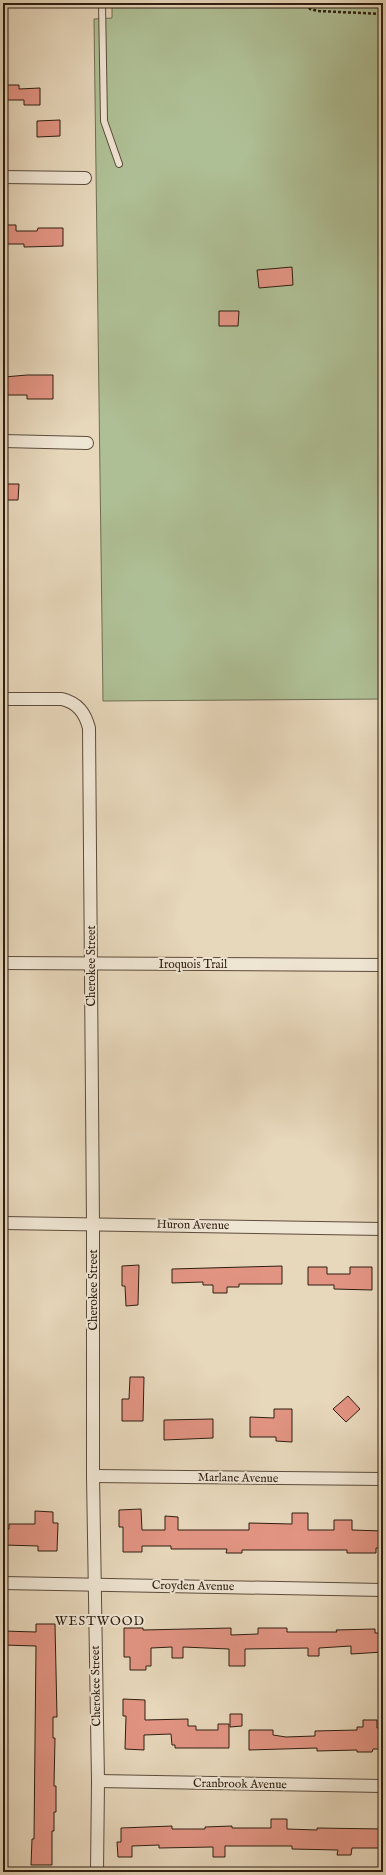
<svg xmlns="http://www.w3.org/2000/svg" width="386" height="1875" font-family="'IM FELL English',serif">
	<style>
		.green { fill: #afbf95; stroke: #6e6e53 }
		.building { fill: #e29483; stroke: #2e1e11 }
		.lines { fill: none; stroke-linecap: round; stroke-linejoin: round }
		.lane-casing { stroke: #5c4c3c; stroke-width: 8 }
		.street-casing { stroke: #5c4c3c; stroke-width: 14 }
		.path { stroke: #2e1e11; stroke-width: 2.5; stroke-dasharray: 3 2; stroke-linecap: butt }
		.lane { stroke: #efe5d3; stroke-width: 6 }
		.street { stroke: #efe5d3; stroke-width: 12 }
		.labels { text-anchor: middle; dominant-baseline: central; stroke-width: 4; stroke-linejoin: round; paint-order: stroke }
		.street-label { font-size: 12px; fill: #2e1e11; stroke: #efe5d3 }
		.neighbourhood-label { font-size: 13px; letter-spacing: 1px; fill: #2e1e11; stroke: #efe5d3 }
	</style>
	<rect width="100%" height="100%" fill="#e7d7bb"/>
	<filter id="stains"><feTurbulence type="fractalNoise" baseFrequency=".005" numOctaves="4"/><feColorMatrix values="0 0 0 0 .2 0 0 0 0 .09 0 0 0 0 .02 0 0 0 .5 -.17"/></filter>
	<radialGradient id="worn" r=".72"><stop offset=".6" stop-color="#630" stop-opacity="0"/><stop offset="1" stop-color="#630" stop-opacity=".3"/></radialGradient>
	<!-- green -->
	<polygon class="green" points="112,3 383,3 383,699 103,701 94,19 112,18"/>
	<!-- building -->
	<g class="building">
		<polygon points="5,85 19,85 19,89 40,88 40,105 24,105 24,100 5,100"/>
		<polygon points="60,120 60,136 37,137 37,121"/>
		<polygon points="3,225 16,225 16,231 37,231 38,228 63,228 63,246 24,247 24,244 3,244"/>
		<polygon points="292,267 293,285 259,288 257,270"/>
		<polygon points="219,311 239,311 238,326 219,326"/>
		<polygon points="27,375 53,375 53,399 27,399 27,395 3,395 4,377"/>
		<polygon points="3,484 19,484 18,500 3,500"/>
		<polygon points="139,1265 138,1305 126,1306 125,1286 122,1286 122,1266"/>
		<polygon points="282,1266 282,1284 239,1284 239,1287 227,1287 227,1293 213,1293 213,1285 203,1285 203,1282 172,1283 172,1269"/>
		<polygon points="308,1267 327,1267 327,1274 350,1274 350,1267 372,1267 372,1290 334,1289 334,1285 308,1285"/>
		<polygon points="130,1377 144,1377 143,1421 122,1421 122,1399 129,1399"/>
		<polygon points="348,1396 360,1409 346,1422 333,1409"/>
		<polygon points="274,1409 292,1409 292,1442 276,1441 276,1437 250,1437 250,1417 274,1418"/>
		<polygon points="213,1419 213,1438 164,1440 164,1420"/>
		<polygon points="141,1509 142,1530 165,1530 165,1516 178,1517 178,1530 249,1530 249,1523 292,1524 292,1513 308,1513 308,1530 334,1530 334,1520 352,1520 352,1530 383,1531 383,1548 376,1548 376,1553 347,1553 347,1550 242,1550 242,1553 226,1553 227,1549 171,1549 171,1546 142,1546 142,1552 123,1552 123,1527 119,1527 119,1510"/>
		<polygon points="35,1511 53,1512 53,1523 58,1523 57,1551 38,1551 38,1546 3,1545 3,1532 7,1532 7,1529 9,1529 9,1524 35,1524"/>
		<polygon points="36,1624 55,1624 57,1717 53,1717 53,1738 55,1738 54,1786 56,1786 56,1812 54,1812 54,1831 52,1831 52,1865 31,1865 32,1839 34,1839 36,1646 3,1645 3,1631 36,1632"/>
		<polygon points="124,1628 143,1628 143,1630 231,1628 231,1635 258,1634 258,1628 287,1628 287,1632 337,1632 336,1630 375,1629 375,1633 383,1633 383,1652 351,1654 351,1646 319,1648 319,1656 308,1656 308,1648 245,1649 245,1666 229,1666 229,1649 183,1647 183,1658 172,1658 172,1647 151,1648 151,1666 146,1666 146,1670 130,1670 130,1657 124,1657"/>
		<polygon points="123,1699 145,1700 145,1720 188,1719 188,1726 196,1726 196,1730 218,1730 218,1724 229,1724 229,1748 175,1748 175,1745 172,1745 171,1734 144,1735 144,1750 125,1749 126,1716 123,1716"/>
		<polygon points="230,1714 242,1714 242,1726 230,1727"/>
		<polygon points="363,1720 377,1720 377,1728 383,1728 383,1749 373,1749 372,1752 357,1752 357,1750 317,1751 317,1748 249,1750 249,1730 273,1730 273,1735 286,1737 315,1736 315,1731 357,1730 357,1727 363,1727"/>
		<polygon points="271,1819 287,1819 287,1829 317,1830 317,1828 383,1829 383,1848 352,1848 351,1855 337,1855 338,1850 292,1849 292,1846 225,1846 225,1857 213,1857 213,1847 159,1848 159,1845 132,1846 132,1857 118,1857 117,1842 121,1842 121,1828 172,1826 172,1829 205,1829 205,1827 232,1826 232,1828 271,1828"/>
	</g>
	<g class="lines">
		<defs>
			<polyline id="lane" points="102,3 104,121 119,164"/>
			<g id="street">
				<polyline points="3,177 85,178"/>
				<polyline points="3,441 87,443"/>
				<path d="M 3,699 L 62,699 C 78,703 85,713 89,728 L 93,1223 L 93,1476 L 98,1781 L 97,1872"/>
				<polyline points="3,963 383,965"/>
				<polyline points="3,1223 383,1229"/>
				<polyline points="93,1476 383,1479"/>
				<polyline points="3,1583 383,1590"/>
				<polyline points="98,1781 383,1786"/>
			</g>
		</defs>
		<!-- lane casing -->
		<use href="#lane" class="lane-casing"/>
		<!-- street casing -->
		<use href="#street" class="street-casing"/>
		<!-- path -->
		<polyline class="path" points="307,3 310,9 318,11 383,14"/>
		<!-- lane -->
		<use href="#lane" class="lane"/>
		<!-- street -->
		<use href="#street" class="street"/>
	</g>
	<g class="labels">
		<!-- street labels -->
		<g class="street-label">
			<text x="193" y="964">Iroquois Trail</text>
			<text transform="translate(91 966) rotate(-90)">Cherokee Street</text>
			<text transform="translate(193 1225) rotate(1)">Huron Avenue</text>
			<text transform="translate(93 1290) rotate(-90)">Cherokee Street</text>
			<text transform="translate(238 1478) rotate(1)">Marlane Avenue</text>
			<text transform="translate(193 1586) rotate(1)">Croyden Avenue</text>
			<text transform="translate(96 1686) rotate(-91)">Cherokee Street</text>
			<text transform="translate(240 1784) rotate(1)">Cranbrook Avenue</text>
		</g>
		<!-- neighbourhood labels -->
		<g class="neighbourhood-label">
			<text x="100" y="1621">WESTWOOD</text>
		</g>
	</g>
	<!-- margin -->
	<rect width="386" height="1875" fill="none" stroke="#e7d7bb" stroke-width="16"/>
	<rect x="4" y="4" width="378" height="1867" fill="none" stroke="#2e1e11" stroke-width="2"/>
	<rect x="8" y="8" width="370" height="1859" fill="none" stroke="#2e1e11"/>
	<rect width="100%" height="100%" filter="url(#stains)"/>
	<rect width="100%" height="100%" fill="url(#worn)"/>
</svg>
